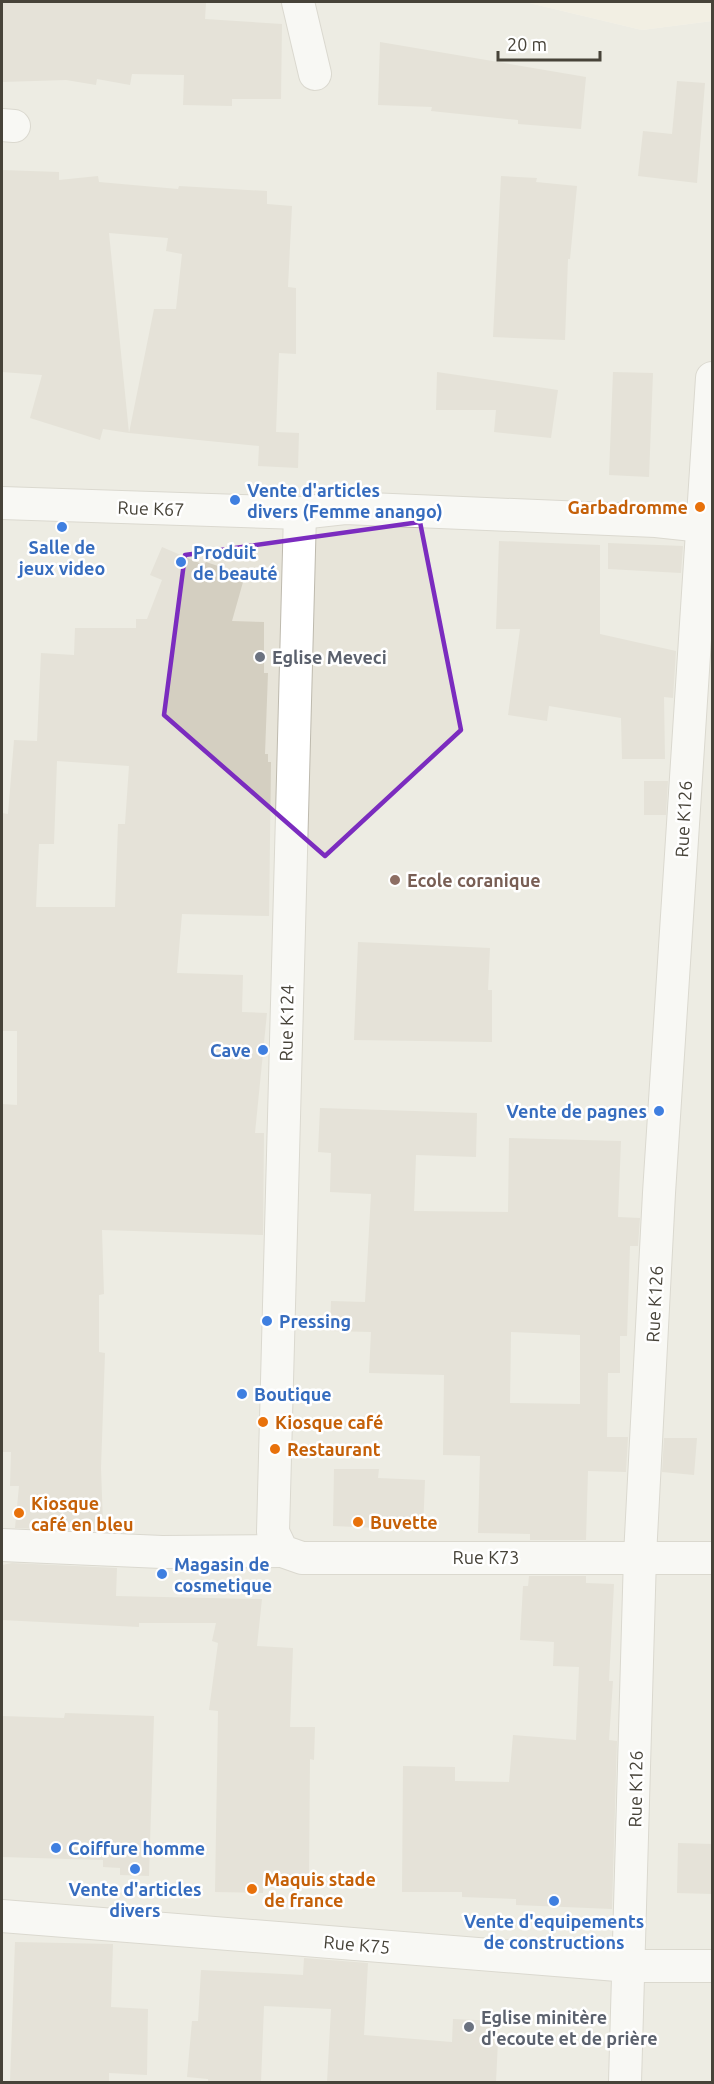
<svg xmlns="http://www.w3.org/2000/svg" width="714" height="2084" font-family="Ubuntu,sans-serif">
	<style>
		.residential { fill: #e7e4d9 }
		.commercial { fill: #f2ebd9 }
		.building { fill: #d4cfc1; fill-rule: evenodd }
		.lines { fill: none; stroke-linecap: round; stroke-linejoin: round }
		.street-casing { stroke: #bebaae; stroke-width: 34 }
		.street { stroke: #fff; stroke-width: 32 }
		.marked { fill: none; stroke: #7b2cbf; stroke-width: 4.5; stroke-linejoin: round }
		.shop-dot { fill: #3f7fe0; stroke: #fff; stroke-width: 2 }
		.food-dot { fill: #e8710a; stroke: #fff; stroke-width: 2 }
		.worship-dot { fill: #6b7280; stroke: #fff; stroke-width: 2 }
		.education-dot { fill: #8d6e63; stroke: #fff; stroke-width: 2 }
		.labels { text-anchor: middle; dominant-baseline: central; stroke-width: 5; stroke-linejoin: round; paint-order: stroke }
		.shop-label { font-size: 18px; font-weight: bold; fill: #366cbe; stroke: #fff; text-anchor: start }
		.food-label { font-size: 18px; font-weight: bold; fill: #c56008; stroke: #fff; text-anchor: start }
		.street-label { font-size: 18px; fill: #474339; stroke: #fff }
		.worship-label { font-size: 18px; font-weight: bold; fill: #5b616d; stroke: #fff; text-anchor: start }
		.education-label { font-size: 18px; font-weight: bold; fill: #785e54; stroke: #fff; text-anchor: start }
	</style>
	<rect width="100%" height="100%" fill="#f3f2eb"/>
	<!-- residential -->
	<polygon class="residential" points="2,2 525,2 642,30 712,21 712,2082 2,2082"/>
	<!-- commercial -->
	<polygon class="commercial" points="525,2 712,2 712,21 642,30"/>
	<!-- building -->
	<g class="building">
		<polygon points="2,2 206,3 205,19 282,24 281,99 232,99 232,106 183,105 184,75 132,74 130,85 97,79 96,85 66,80 2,82"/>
		<polygon points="380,42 586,77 581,129 518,124 518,120 431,111 432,107 378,105"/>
		<polygon points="677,81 705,83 697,183 638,176 643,131 672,134"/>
		<polygon points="2,170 59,172 59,180 98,176 99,182 178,189 179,186 267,191 267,204 292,206 288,287 296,288 296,354 279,353 276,432 299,433 298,468 258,466 259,446 129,433 154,309 176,309 182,254 166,251 168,238 109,233 129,433 103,429 100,440 30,418 42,375 2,372"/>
		<polygon points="501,176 537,178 536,182 577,186 570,259 568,259 565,340 493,337"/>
		<polygon points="437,372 558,390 551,438 494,432 496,410 436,410"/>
		<polygon points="613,372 653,373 649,477 609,475"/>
		<polygon points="499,541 600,545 600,634 676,651 673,698 664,697 665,759 622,759 621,718 549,706 547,721 508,715 520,629 496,629"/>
		<polygon points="608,543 683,546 681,573 608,569"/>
		<path d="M 162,547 L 204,565 L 206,562 L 245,575 L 232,621 L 264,622 L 264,673 L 268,673 L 265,754 L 268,754 L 268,762 L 271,762 L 269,916 L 182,914 L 177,973 L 243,975 L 242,1012 L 267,1013 L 255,1133 L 264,1133 L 263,1235 L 102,1230 L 104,1294 L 99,1295 L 99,1352 L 105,1353 L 101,1468 L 103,1524 L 120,1525 L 120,1532 L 15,1528 L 19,1486 L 10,1486 L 11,1452 L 2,1452 L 2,1104 L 17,1105 L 17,1031 L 2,1031 L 2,813 L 8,814 L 14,740 L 37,741 L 41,653 L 74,655 L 75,628 L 136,628 L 136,619 L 147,619 L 162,580 L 150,575 ZM 57,761 L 129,766 L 125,824 L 118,824 L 115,907 L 36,907 L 39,844 L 54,844 Z"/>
		<polygon points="644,781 668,781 666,815 644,815"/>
		<polygon points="358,942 490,948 488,990 492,990 492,1042 354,1040"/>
		<path d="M 320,1108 L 477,1113 L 476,1157 L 416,1155 L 414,1211 L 508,1212 L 509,1138 L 621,1141 L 618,1217 L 640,1218 L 638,1246 L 630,1246 L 627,1336 L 620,1336 L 620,1373 L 608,1373 L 607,1437 L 628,1437 L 626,1472 L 588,1471 L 586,1540 L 530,1540 L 530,1534 L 478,1533 L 480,1456 L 443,1455 L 444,1375 L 369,1373 L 371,1332 L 330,1331 L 331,1301 L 365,1302 L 371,1194 L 330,1192 L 331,1153 L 318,1152 ZM 511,1332 L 580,1335 L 580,1404 L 510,1403 Z"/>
		<polygon points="664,1438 697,1438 694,1475 662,1472"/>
		<polygon points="334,1469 379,1469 378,1478 425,1480 423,1530 333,1526"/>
		<polygon points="12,1563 117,1568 116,1596 262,1599 257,1646 293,1648 290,1727 315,1727 314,1760 310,1759 309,1875 264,1875 263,1893 215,1892 218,1711 209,1710 218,1643 212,1641 216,1623 139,1623 139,1627 2,1620 2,1565"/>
		<polygon points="529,1576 586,1576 586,1583 614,1584 609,1681 613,1681 609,1740 617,1741 612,1909 516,1905 516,1899 462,1897 462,1892 402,1892 403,1766 455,1767 455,1781 509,1782 513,1735 576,1740 579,1667 553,1666 554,1642 520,1640 523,1586 528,1586"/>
		<polygon points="65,1713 154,1716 149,1876 120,1875 120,1868 103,1867 103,1860 2,1857 2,1716 64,1718"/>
		<polygon points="678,1843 712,1844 712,1894 677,1893"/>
		<polygon points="15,1942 113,1944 111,2007 148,2009 147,2075 109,2073 109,2082 10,2082"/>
		<polygon points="304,1958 368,1963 364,2035 452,2042 453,2019 499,2021 496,2082 327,2082 331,2009 264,2006 261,2082 208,2082 208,2079 187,2077 192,2021 198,2021 201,1970 303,1975"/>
	</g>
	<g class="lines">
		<defs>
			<g id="street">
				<polyline points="298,2 315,74"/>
				<polyline points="2,125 14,126"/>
				<polyline points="2,503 300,513 345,508 656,521 712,527"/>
				<polyline points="300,513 273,1532 282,1551 302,1558 712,1558"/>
				<polyline points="2,1545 162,1552 282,1551"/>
				<polyline points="2,1916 630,1966 712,1966"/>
				<polyline points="625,2082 640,1556 659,1193 712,378"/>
			</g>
		</defs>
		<!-- street casing -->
		<use href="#street" class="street-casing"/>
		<!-- street -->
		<use href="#street" class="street"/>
	</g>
	<!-- marked area -->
	<path d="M0 0H714V2084H0ZM 420,522 L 461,730 L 325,856 L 164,715 L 185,555 Z" fill="#f3f2eb" fill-opacity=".55" fill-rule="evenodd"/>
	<path class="marked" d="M 420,522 L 461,730 L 325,856 L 164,715 L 185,555 Z"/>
	<!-- markers -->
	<g class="shop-dot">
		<circle cx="235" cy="500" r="6"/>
		<circle cx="62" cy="527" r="6"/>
		<circle cx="181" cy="562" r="6"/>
		<circle cx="263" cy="1050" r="6"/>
		<circle cx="659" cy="1111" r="6"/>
		<circle cx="267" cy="1321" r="6"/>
		<circle cx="242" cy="1394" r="6"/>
		<circle cx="162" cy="1574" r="6"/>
		<circle cx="56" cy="1848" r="6"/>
		<circle cx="135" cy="1869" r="6"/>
		<circle cx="554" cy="1901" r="6"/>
	</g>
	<g class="food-dot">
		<circle cx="700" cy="507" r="6"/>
		<circle cx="263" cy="1422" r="6"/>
		<circle cx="275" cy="1449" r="6"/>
		<circle cx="19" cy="1513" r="6"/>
		<circle cx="358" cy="1522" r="6"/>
		<circle cx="252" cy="1889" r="6"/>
	</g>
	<g class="worship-dot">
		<circle cx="260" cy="657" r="6"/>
		<circle cx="469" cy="2027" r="6"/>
	</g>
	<circle class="education-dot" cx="395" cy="880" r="6"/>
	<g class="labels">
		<!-- shop labels -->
		<g class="shop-label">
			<text x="247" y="490">Vente d'articles<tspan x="247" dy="21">divers (Femme anango)</tspan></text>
			<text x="62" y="547" text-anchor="middle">Salle de<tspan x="62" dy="21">jeux video</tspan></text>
			<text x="193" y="552">Produit<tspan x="193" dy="21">de beauté</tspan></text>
			<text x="251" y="1050" text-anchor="end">Cave</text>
			<text x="647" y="1111" text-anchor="end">Vente de pagnes</text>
			<text x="279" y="1321">Pressing</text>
			<text x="254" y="1394">Boutique</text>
			<text x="174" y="1564">Magasin de<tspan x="174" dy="21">cosmetique</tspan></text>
			<text x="68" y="1848">Coiffure homme</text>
			<text x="135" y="1889" text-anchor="middle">Vente d'articles<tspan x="135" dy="21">divers</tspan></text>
			<text x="554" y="1921" text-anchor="middle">Vente d'equipements<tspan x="554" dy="21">de constructions</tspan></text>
		</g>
		<!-- food labels -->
		<g class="food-label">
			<text x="688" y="507" text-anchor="end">Garbadromme</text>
			<text x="275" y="1422">Kiosque café</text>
			<text x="287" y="1449">Restaurant</text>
			<text x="31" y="1503">Kiosque<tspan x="31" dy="21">café en bleu</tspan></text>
			<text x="370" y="1522">Buvette</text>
			<text x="264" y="1879">Maquis stade<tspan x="264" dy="21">de france</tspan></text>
		</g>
		<!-- street labels -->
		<g class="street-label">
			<text transform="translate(151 508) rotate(2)">Rue K67</text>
			<text transform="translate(683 819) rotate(-87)">Rue K126</text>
			<text transform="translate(286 1023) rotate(-89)">Rue K124</text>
			<text transform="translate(654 1304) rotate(-87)">Rue K126</text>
			<text x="486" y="1557">Rue K73</text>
			<text transform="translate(635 1789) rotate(-89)">Rue K126</text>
			<text transform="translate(357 1944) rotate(5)">Rue K75</text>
		</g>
		<!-- worship labels -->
		<g class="worship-label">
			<text x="272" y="657">Eglise Meveci</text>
			<text x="481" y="2017">Eglise minitère<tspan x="481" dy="21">d'ecoute et de prière</tspan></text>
		</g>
		<!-- education labels -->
		<g class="education-label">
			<text x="407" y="880">Ecole coranique</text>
		</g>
	</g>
	<!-- border -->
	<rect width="714" height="2084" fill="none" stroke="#474339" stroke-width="6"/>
	<!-- scale -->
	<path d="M498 51v9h102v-9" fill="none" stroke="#474339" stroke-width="3"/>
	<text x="507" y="51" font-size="18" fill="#474339" stroke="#ffffff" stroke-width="4.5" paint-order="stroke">20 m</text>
</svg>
